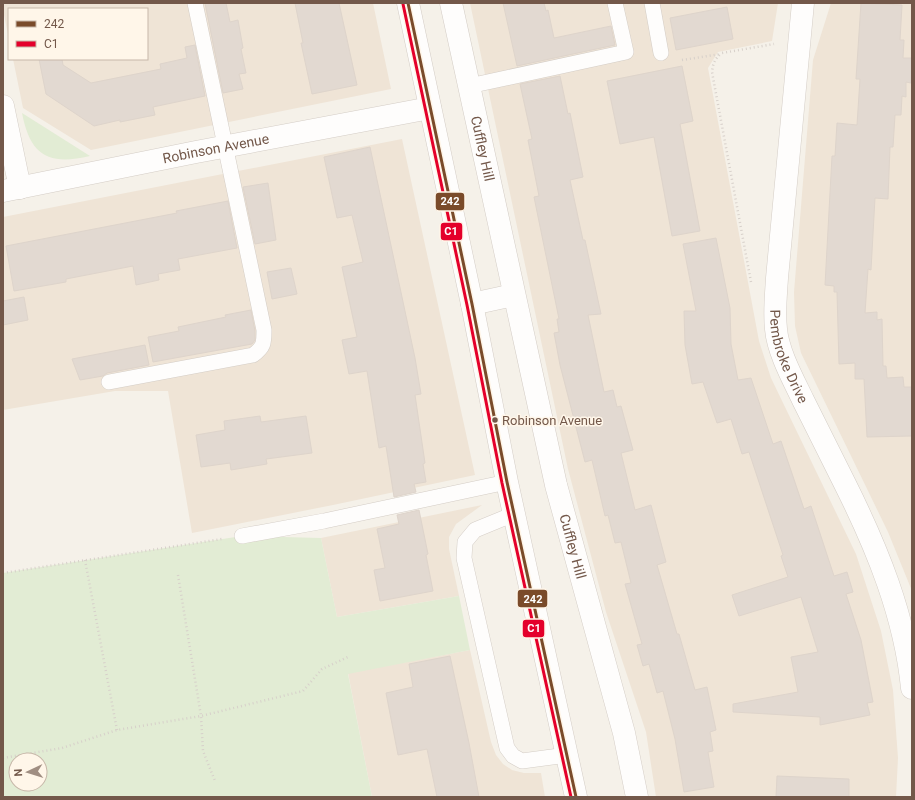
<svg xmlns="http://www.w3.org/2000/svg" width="915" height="800" font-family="Roboto,sans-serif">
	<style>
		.residential { fill: #efe4d6 }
		.green { fill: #e2ecd4; fill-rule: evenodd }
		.building { fill: #e2d9d1; stroke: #ded4cb }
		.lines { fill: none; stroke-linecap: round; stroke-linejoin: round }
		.service-casing { stroke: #d4cdc6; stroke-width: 16 }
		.minor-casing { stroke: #d4cdc6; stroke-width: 23 }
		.secondary-casing { stroke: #d4cdc6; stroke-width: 23 }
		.path { stroke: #d7d0ca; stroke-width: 2.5; stroke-dasharray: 1 3; stroke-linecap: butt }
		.service { stroke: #fefdfc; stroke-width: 15 }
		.minor { stroke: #fefdfc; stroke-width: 22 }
		.secondary { stroke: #fefdfc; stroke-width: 22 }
		.bus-1-casing { stroke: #fff6e9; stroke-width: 6 }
		.bus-2-casing { stroke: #fff6e9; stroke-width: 6 }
		.bus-1 { stroke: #7a4b2a; stroke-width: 3 }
		.bus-2 { stroke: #e4002b; stroke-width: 3 }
		.bus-dot { fill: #73584a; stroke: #fff6e9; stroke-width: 1.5 }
		.labels { text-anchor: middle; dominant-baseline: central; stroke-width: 3; stroke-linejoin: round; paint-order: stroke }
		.bus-label { font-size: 13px; fill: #73584a; stroke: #fff6e9; text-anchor: start }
		.street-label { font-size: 14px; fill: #73584a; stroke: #fff6e9 }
		.line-badge { stroke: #fff6e9; stroke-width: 1.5 }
		.badge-label { font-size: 11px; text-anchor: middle; font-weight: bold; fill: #fff }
	</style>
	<rect width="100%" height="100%" fill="#f5f1e9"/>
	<!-- residential -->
	<g class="residential">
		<polygon points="3,3 373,3 391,89 91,150 23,108 13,59 147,59 147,9 9,9 9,39 3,10"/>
		<polygon points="470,3 778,3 772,41 718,52 708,68 759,341 771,378 856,554 881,631 893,690 898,758 896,797 656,797 646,732 606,612 568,469"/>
		<polygon points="831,3 912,3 912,591 888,532 801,353 795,326 794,292 813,60"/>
		<polygon points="402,139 475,475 333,505 192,533 168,391 115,391 3,410 3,217"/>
		<polygon points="482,505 456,524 449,537 449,549 459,596 337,617 321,538"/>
		<polygon points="470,650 491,742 496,755 503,764 512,770 524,773 541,773 545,797 372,797 348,673"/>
	</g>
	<!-- green -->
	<g class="green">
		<path d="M 22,113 L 90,156 C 48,166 30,155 22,113 Z"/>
		<path d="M 242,536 L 321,538 L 337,617 L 459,596 L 470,650 L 348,674 L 372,797 L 3,797 L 3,573 ZM 16,760 L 40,760 L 40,784 L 16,784 Z"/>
	</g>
	<!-- building -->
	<g class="building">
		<polygon points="205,3 226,3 230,22 238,20 243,48 241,49 246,73 239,74 243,89 223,93"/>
		<polygon points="295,3 339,3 357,85 312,94 301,43 303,43"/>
		<polygon points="503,3 544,3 546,11 548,10 554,38 611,26 615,45 517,66"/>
		<polygon points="861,3 902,5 900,40 904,40 903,58 912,58 911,83 906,82 906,97 902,96 901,115 895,115 893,147 890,147 888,199 875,198 871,270 868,269 865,313 877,312 877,320 882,319 883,366 886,366 887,378 903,377 904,387 912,387 912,436 867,437 864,379 855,379 855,363 839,364 837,292 834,292 834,286 825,285 832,156 835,156 837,123 857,125 860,79 856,79"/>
		<polygon points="727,7 733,39 676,50 670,18"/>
		<polygon points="195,45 205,96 153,107 155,115 120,122 120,120 94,126 46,94 39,59 62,59 63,65 91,83 161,69 160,64 187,58 185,47"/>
		<polygon points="682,66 693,121 680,124 700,231 672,236 654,137 620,144 607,81"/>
		<polygon points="560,76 568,114 570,113 583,177 570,180 583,240 585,240 601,314 588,315 604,392 613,390 617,407 621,406 633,450 621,453 635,510 651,505 666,562 657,565 677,634 679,634 695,690 707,687 716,730 710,732 713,751 708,752 714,787 684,792 675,739 663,691 657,693 649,664 643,666 637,645 642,644 625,584 631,583 621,542 615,543 608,515 605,516 592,460 585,462 560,365 554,333 559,332 557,319 559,319 534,197 539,196 528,140 532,139 520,84"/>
		<polygon points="370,147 415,358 421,394 415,395 425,463 423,464 426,482 414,484 416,492 394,497 386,446 379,448 367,371 349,374 342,340 357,337 342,267 363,262 352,215 337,218 324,157"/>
		<polygon points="268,183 276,240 255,244 243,187"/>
		<polygon points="228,201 237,248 178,259 180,270 158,274 159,280 136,285 133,266 66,279 66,282 14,291 6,246 177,213 176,211"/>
		<polygon points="716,238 730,308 731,344 738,380 751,378 773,444 781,441 804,509 811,506 834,576 847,572 853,592 846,594 861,640 873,702 867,703 870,715 820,725 820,717 733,712 733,704 798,692 791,657 818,652 801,597 739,616 732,595 788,577 781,556 783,555 749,452 742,454 731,419 717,423 703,382 692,384 685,345 684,311 696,311 683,244"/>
		<polygon points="291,268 297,294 272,299 267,272"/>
		<polygon points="24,297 28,320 3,325 3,301"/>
		<polygon points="251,310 255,331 255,340 252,344 153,362 148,337 179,331 178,327 226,317 225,315"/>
		<polygon points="145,345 149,365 107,373 103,376 80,380 72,359"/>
		<polygon points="260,416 261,422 306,416 312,453 266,459 267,464 231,470 230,463 201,467 196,435 225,430 224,421"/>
		<polygon points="419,510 428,554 426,555 433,591 380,601 374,570 385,568 377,529 399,524 397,515"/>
		<polygon points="450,656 469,743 479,797 437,797 427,749 398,755 386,693 413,687 409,664"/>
		<polygon points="777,776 849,779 849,797 776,797"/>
	</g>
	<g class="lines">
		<defs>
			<g id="service">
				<polyline points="652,3 661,53"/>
				<polyline points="469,86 626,52 615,3"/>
				<path d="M 109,382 L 253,355 C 264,347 264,343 264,330 L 195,3"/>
				<polyline points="514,514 475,530 465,542 464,558 507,748 513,756 522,761 567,755"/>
				<polyline points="242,536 324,521 507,482"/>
			</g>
			<g id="minor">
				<path id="s1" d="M 451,3 L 556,485 L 624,733 L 637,797"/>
				<path id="s2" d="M 803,3 L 777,278 C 776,295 774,312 776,329 C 778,352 793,379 803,400 C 817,428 831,456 845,484 C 877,548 905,616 912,688"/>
				<polyline points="3,106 20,188"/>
				<path id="s3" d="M 3,191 L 196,152 L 430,108"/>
				<polyline points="472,304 514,295"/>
			</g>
			<polyline id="secondary" points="408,3 472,304 507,482 576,797"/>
		</defs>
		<!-- service casing -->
		<use href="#service" class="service-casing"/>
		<!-- minor casing -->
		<use href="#minor" class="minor-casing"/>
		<!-- secondary casing -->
		<use href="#secondary" class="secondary-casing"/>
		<!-- path -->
		<g class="path">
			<polyline points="682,60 721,54"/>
			<path d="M 751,282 L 712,72 C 713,64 714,59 722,53 L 774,44"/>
			<polyline points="85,560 117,730"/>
			<polyline points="3,573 222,539"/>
			<polyline points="178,575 201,716 203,751 215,781"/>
			<polyline points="3,758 62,748 117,730 201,716 303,691 322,669 348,657"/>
		</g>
		<!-- service -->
		<use href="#service" class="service"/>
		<!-- minor -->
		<use href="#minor" class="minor"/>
		<!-- secondary -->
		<use href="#secondary" class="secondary"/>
		<defs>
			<polyline id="bus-1" points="408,3 472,304 507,482 576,797"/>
			<polyline id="bus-2" points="403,4 467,305 502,483 571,797"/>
		</defs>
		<!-- bus-1 casing -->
		<use href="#bus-1" class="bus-1-casing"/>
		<!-- bus-2 casing -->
		<use href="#bus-2" class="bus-2-casing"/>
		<!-- bus-1 -->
		<use href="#bus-1" class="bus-1"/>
		<!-- bus-2 -->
		<use href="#bus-2" class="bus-2"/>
	</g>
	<!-- markers -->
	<circle class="bus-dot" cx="495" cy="420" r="3.5"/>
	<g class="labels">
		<!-- bus labels -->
		<g class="bus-label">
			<text x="502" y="420">Robinson Avenue</text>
		</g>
		<!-- street labels -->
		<g class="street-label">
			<text stroke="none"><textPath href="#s3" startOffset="217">Robinson Avenue</textPath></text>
			<text stroke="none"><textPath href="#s1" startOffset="149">Cuffley Hill</textPath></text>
			<text stroke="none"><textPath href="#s2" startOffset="357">Pembroke Drive</textPath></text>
			<text stroke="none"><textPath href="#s1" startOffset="557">Cuffley Hill</textPath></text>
		</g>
	</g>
	<g class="line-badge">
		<rect x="435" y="192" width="30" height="19" rx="4" fill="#7a4b2a"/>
		<rect x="440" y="222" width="23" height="19" rx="4" fill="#e4002b"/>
		<rect x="517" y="589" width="31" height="19" rx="4" fill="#7a4b2a"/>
		<rect x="522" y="619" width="23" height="19" rx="4" fill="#e4002b"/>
	</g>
	<g class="badge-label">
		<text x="450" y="205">242</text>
		<text x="451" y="235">C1</text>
		<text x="533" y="603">242</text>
		<text x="534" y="632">C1</text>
	</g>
	<!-- border -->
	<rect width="915" height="800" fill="none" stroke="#73584a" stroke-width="8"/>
	<!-- legend -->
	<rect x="8" y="8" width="140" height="52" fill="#fff6e9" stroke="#c7b7a9"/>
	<rect x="16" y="21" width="20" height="6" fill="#7a4b2a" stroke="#c7b7a9"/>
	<text x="44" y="28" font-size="12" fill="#73584a">242</text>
	<rect x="16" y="41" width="20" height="6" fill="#e4002b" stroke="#c7b7a9"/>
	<text x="44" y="48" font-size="12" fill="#73584a">C1</text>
	<!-- north arrow -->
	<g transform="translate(28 772) rotate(266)"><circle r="19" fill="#fff6e9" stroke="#c7b7a9"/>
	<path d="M0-3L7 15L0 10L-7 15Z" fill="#a08e82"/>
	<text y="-6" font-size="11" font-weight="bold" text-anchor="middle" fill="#73584a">N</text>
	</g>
</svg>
